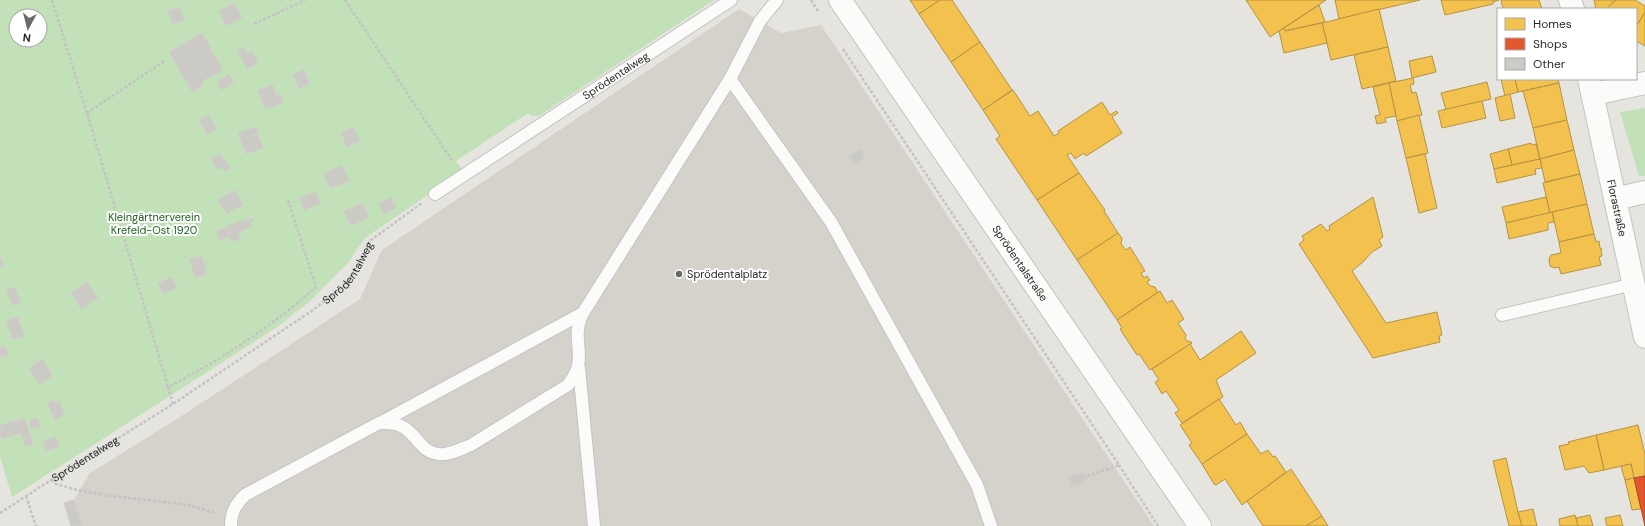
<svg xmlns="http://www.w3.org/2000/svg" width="1645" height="526" font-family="'DM Sans',sans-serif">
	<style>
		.green { fill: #c2e1b8; fill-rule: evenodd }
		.plaza { fill: #d5d2cc }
		.homes { fill: #f2c14e; stroke: #b59343 }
		.shops { fill: #e4572e; stroke: #ac492c }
		.building { fill: #cbcac5; stroke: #d1cfca }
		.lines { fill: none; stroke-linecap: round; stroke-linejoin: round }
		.service-casing { stroke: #c4c3c3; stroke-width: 14 }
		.minor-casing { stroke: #c4c3c3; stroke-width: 24 }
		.path { stroke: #c4c3c3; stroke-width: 2.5; stroke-dasharray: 3 2; stroke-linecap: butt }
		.service { stroke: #fbfbfa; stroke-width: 12 }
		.minor { stroke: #fbfbfa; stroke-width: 22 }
		.poi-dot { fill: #6a6a68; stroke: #fff; stroke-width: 1.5 }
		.labels { text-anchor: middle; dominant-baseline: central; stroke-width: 4; stroke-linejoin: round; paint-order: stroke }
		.street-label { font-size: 11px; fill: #282828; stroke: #fff }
		.park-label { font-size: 11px; fill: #1f611c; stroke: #fff }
		.poi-label { font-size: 11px; fill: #282828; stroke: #fff; text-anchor: start }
	</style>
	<rect width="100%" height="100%" fill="#e6e4de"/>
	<!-- green -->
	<g class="green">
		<path d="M 0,0 L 714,0 L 539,116 L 532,116 L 528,113 L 456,161 L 463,171 L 365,238 L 347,264 L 310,301 L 276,328 L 12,497 L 0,457 ZM 16,16 L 40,16 L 40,40 L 16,40 ZM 201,33 L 223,70 L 207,79 L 186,42 Z"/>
		<polygon points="1645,108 1645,176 1639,176 1620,112"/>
	</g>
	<!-- plaza -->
	<polygon class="plaza" points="739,9 781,33 821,25 1154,526 71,526 64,503 74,500 90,473 183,415 360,299 382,250"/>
	<!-- homes -->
	<g class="homes">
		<polygon points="910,0 940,0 919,14"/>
		<polygon points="940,0 952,0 980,42 951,62 919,14"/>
		<polygon points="1246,0 1326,0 1270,37"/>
		<polygon points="1335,0 1420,0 1339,19"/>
		<polygon points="1441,0 1499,0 1493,2 1493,4 1445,15"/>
		<polygon points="1501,0 1539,0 1542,9 1503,9"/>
		<polygon points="1594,0 1616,0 1606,9 1596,9"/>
		<polygon points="1616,0 1635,0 1645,6 1645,12 1636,27 1636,9 1606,9"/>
		<polygon points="1319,5 1325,22 1285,31 1284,28"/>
		<polygon points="1379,9 1388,47 1331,60 1322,23"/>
		<polygon points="1645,12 1645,46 1636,41 1636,27"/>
		<polygon points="1322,23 1327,43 1284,53 1279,31 1284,28 1285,31"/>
		<polygon points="980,42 1012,90 983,110 951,62"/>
		<polygon points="1388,47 1396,81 1362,89 1354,55"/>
		<polygon points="1432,56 1436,72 1412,78 1409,61"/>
		<polygon points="1413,78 1414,84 1410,85 1412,93 1416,92 1422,115 1397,121 1389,83"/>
		<polygon points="1501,79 1515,79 1518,92 1505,96"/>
		<polygon points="1515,79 1558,79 1559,83 1518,92"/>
		<polygon points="1487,82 1491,99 1446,110 1441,93"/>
		<polygon points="1389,83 1396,116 1385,118 1386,122 1377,124 1375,116 1380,115 1373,87"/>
		<polygon points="1559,83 1567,120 1533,128 1523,91"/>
		<polygon points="1013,90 1030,116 1038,111 1054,136 1059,133 1058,131 1102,102 1110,115 1116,111 1118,113 1112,117 1122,133 1086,156 1084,153 1075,159 1071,153 1067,155 1079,173 1037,200 996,139 1000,136 983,110"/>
		<polygon points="1510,94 1515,118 1500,121 1495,98"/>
		<polygon points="1482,101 1486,118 1442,128 1438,111"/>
		<polygon points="1419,115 1428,153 1406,158 1397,121"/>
		<polygon points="1567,120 1574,150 1540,159 1533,128"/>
		<polygon points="1531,143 1532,145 1536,144 1540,159 1512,165 1508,149"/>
		<polygon points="1508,149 1512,165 1494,169 1490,154"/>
		<polygon points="1574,150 1580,174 1545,182 1540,159"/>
		<polygon points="1425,154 1437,208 1419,213 1406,158"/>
		<polygon points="1540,159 1542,168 1535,169 1536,174 1497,183 1494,169"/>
		<polygon points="1079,173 1105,210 1104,211 1118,233 1077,260 1037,200"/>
		<polygon points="1580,174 1587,204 1550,213 1543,183"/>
		<polygon points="1373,197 1383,237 1379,240 1382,246 1372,252 1363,262 1352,271 1386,323 1437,312 1442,335 1439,336 1440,342 1373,358 1299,244 1304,240 1302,236 1321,224 1327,231 1330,229 1329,226"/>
		<polygon points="1546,197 1550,213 1506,223 1502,207"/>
		<polygon points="1587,204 1594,234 1559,242 1552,212"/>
		<polygon points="1552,212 1554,222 1548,223 1548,230 1509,239 1506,223"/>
		<polygon points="1118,233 1122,238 1121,244 1126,250 1130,247 1145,271 1141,273 1144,278 1147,276 1150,280 1147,282 1150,286 1155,287 1158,292 1117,320 1077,260"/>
		<polygon points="1594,234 1596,242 1599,241 1600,248 1602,249 1601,250 1602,256 1599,257 1601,265 1561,274 1559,267 1554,268 1550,266 1549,259 1551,255 1561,253 1559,242"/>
		<polygon points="1160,291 1167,303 1172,300 1184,319 1178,323 1186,335 1185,338 1188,342 1190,341 1192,343 1150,370 1139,354 1137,355 1120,329 1122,328 1117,320"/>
		<polygon points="1241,331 1256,353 1216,380 1223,397 1182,423 1175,413 1179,410 1166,391 1162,394 1155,382 1159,380 1152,369 1190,344 1200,360"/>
		<polygon points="1219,399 1236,425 1240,422 1247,434 1202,464 1189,445 1192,443 1180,425"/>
		<polygon points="1638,425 1645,454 1645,476 1634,478 1631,464 1604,470 1596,435"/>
		<polygon points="1247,434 1261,454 1268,450 1273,457 1275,456 1286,472 1242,505 1225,479 1216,485 1214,484 1202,464"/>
		<polygon points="1596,435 1604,470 1589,473 1584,466 1565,470 1559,446 1569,444 1568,442"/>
		<polygon points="1506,458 1518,512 1522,526 1509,526 1493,461"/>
		<polygon points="1631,464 1634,478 1625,480 1621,466"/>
		<polygon points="1291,469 1322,516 1306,526 1263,526 1247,501"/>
		<polygon points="1634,478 1641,509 1632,510 1625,480"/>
		<polygon points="1533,509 1537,526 1522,526 1518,512"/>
		<polygon points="1575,515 1578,526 1560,526 1559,519"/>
		<polygon points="1590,515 1593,526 1578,526 1576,518"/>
		<polygon points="1620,515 1623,526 1607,526 1605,518"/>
		<polygon points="1322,516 1328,526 1306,526"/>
	</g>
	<!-- shops -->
	<polygon class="shops" points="1645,476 1645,526 1634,478"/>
	<!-- building -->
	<g class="building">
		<polygon points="235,3 242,18 226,26 219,11"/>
		<polygon points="179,7 184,20 173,24 167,11"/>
		<polygon points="202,33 223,70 207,79 186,42"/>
		<polygon points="186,42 204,72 186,82 169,52"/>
		<polygon points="243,47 247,54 252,51 258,63 247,69 237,50"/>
		<polygon points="304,69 310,83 299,89 293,75"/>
		<polygon points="204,72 207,79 202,82 204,84 192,92 186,82"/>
		<polygon points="229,74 234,82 222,90 217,82"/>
		<polygon points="273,85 277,96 262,101 258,90"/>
		<polygon points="280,94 283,102 279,104 277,96"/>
		<polygon points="277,96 279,104 265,109 262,101"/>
		<polygon points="208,115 217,129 207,134 199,120"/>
		<polygon points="256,127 258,133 240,139 238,133"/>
		<polygon points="354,127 360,141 347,147 341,133"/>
		<polygon points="258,133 263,148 246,154 240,139"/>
		<polygon points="860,149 865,157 854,164 849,156"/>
		<polygon points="220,154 230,168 224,171 221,167 218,170 211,159"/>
		<polygon points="342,165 349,181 342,184 336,168"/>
		<polygon points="336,168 342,184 330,188 323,173"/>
		<polygon points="235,190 243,204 227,214 218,200"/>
		<polygon points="316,192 321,203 304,210 299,198"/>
		<polygon points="390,197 397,207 385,215 378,205"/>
		<polygon points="362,203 369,217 351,226 344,211"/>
		<polygon points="253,218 254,221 250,222 252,227 238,232 241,239 231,242 226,226"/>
		<polygon points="226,228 229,236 219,240 217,231"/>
		<polygon points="0,255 4,266 0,267"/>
		<polygon points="202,256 207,274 195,278 189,259"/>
		<polygon points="172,277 177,288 163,294 158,283"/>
		<polygon points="87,282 98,298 81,309 71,293"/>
		<polygon points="14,287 21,302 13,306 6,290"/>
		<polygon points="18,317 24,336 12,339 6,320"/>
		<polygon points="5,346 9,355 0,358 0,348"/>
		<polygon points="42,359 53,376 39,384 29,368"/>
		<polygon points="54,400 55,404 59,402 65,415 55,420 47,403"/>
		<polygon points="25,418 33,444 25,446 21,433 1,439 0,425"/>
		<polygon points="38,418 40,427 31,429 30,420"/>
		<polygon points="56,437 59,447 45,451 43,441"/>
		<polygon points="1083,473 1086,482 1072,486 1069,477"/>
		<polygon points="74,500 82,526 71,526 64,503"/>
	</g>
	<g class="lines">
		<defs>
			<g id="service">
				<polyline points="730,79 831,222 977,485 991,526"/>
				<path id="s2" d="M 435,194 L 731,0"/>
				<polyline points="1502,315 1634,284"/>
				<polyline points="579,368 594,526"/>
				<polyline points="380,423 583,313"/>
				<path d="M 231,526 C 231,512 236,504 245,495 L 379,423 C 387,423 395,422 403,427 C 419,436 421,456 445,454 C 454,453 463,448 471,445 L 568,385 C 572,379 576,374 578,366 C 582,347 572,334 583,313 L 730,79 L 760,21 L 777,0"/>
			</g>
			<g id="minor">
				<path id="s3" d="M 840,0 L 1200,526"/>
				<polyline points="1570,0 1573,9"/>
				<path id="s4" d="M 1589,79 L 1645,337"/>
				<polyline points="1593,94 1645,83"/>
				<polyline points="1615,199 1645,192"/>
			</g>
		</defs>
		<!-- service casing -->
		<use href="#service" class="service-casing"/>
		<!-- minor casing -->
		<use href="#minor" class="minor-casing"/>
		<!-- path -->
		<g class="path">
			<polyline points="52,0 87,113 168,387"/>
			<polyline points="345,0 453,162"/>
			<polyline points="811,0 818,11"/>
			<polyline points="254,24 305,0"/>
			<polyline points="843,49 1119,465 1084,477"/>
			<polyline points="87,113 166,60"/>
			<path d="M 173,404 L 168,387 C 219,361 273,326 316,287 L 288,200"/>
			<polyline points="1119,465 1158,526"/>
			<polyline points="51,480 56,484 77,490 111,496 188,505 216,513"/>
			<polyline points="26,496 36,526"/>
			<path id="s1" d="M 0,513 L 51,480 L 173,404 L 313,310 L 345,285 L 354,273 L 371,240 L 422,203"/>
		</g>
		<!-- service -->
		<use href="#service" class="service"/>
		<!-- minor -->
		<use href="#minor" class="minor"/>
	</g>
	<!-- markers -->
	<circle class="poi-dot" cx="679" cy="274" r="4"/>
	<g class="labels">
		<!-- street labels -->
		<g class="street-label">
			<text stroke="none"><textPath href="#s2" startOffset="216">Sprödentalweg</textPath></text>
			<text stroke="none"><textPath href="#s4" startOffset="132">Florastraße</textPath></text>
			<text stroke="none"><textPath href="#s3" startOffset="319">Sprödentalstraße</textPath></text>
			<text stroke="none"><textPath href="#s1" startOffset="425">Sprödentalweg</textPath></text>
			<text stroke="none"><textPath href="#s1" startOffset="101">Sprödentalweg</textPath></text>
		</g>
		<!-- park labels -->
		<g class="park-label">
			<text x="154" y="217">Kleingärtnerverein<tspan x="154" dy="13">Krefeld-Ost 1920</tspan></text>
		</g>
		<!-- poi labels -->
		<g class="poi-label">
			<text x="687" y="274">Sprödentalplatz</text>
		</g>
	</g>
	<!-- legend -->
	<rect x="1497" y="8" width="140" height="72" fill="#ffffff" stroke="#a9a9a9"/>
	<rect x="1505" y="18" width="20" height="12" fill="#f2c14e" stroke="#a9a9a9"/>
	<text x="1533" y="28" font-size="12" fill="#282828">Homes</text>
	<rect x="1505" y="38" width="20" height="12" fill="#e4572e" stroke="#a9a9a9"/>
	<text x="1533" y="48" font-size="12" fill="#282828">Shops</text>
	<rect x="1505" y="58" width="20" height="12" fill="#cbcac5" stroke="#a9a9a9"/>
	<text x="1533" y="68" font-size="12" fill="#282828">Other</text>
	<!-- north arrow -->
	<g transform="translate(28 28) rotate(187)"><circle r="19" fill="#ffffff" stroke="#a9a9a9"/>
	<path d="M0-3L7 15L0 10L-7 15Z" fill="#6a6a68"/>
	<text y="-6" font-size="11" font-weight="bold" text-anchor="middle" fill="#282828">N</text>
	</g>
</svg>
